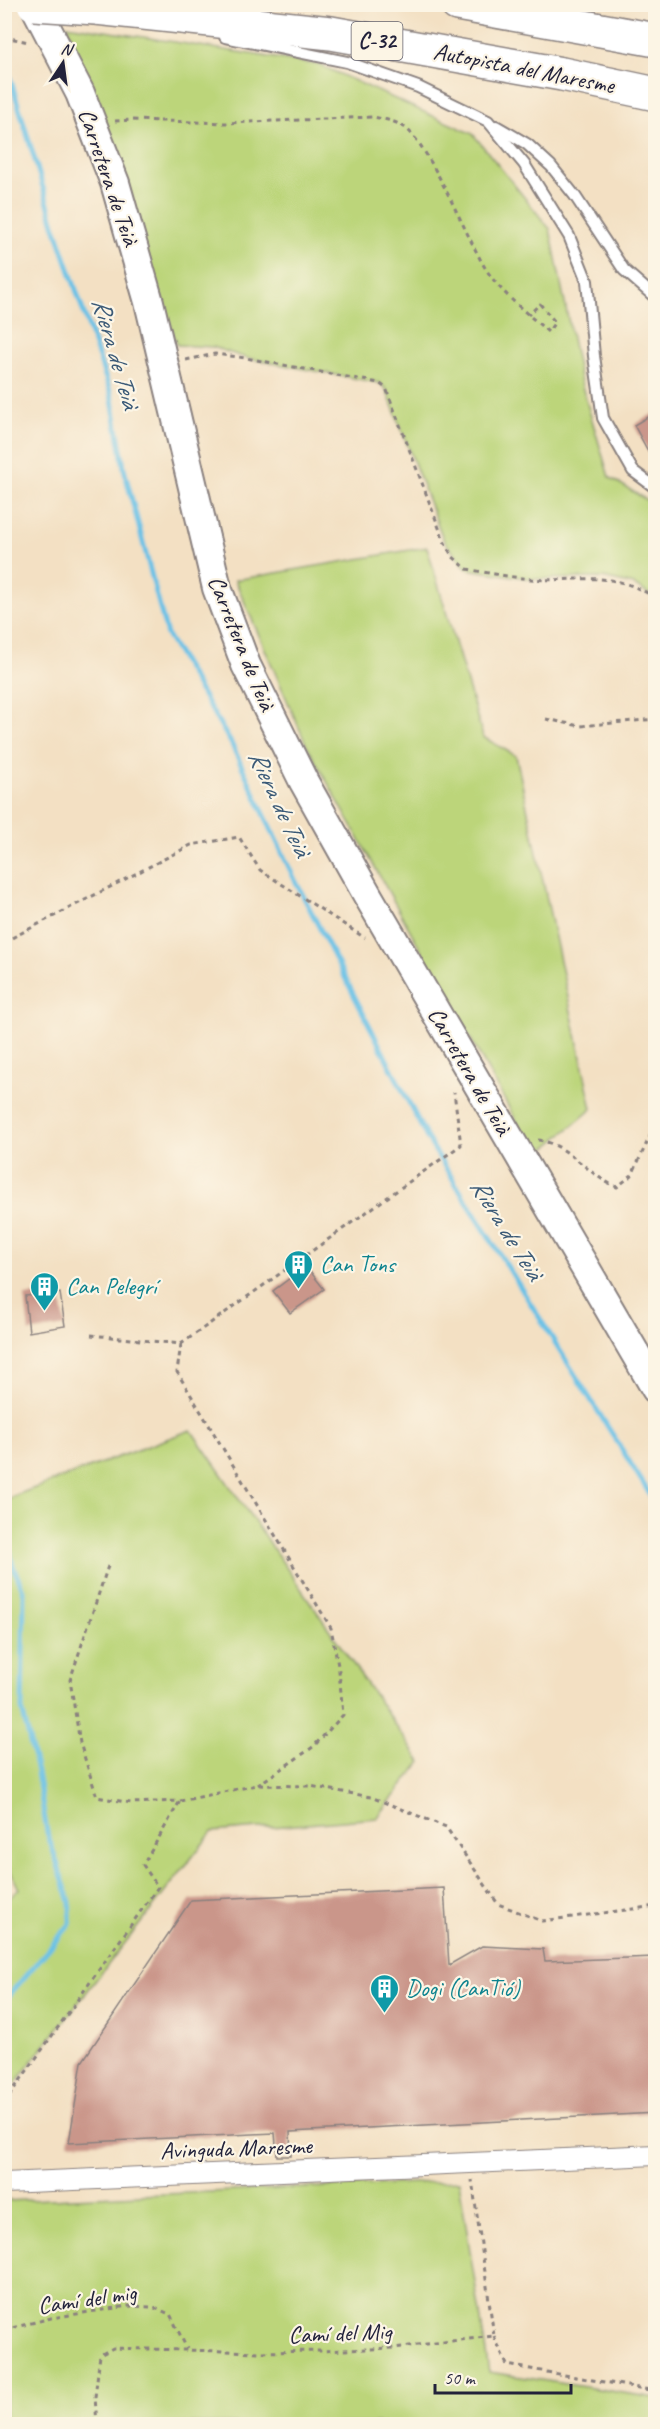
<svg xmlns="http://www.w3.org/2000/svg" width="660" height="2429" font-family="Caveat,sans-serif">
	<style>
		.green { fill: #bcd57a; stroke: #6f7c5a; stroke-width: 1.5 }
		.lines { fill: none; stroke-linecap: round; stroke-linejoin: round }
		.stream { stroke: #69c1e6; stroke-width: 5 }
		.building { fill: #ca968a }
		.lane-casing { stroke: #8a817f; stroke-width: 14 }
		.street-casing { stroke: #8a817f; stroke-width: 22 }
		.secondary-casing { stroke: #8a817f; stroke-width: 32 }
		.highway-casing { stroke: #8a817f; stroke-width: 36 }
		.path { stroke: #8a817f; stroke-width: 3; stroke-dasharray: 4.5 4.5; stroke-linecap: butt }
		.lane { stroke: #fff; stroke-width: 10 }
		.street { stroke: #fff; stroke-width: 20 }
		.secondary { stroke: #fff; stroke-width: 28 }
		.highway { stroke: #fff; stroke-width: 33 }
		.highway-bridge-casing { stroke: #8a817f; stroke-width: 36; stroke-linecap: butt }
		.highway-bridge { stroke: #fff; stroke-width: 33 }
		.labels { text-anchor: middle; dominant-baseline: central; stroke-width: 4.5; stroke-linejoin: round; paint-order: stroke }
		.shield { fill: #fcf5e5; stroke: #63616e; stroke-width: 1.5 }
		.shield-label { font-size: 22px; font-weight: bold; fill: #22223b }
		.street-label { font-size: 24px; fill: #22223b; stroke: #fcf5e5 }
		.culture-label { font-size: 24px; fill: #0d838f; stroke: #fcf5e5; text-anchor: start }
		.water-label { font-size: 26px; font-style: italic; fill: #3b5a77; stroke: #fcf5e5 }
	</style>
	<rect width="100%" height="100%" fill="#fcf5e5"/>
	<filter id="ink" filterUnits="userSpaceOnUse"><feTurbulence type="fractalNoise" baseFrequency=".0167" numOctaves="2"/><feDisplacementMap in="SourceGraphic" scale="12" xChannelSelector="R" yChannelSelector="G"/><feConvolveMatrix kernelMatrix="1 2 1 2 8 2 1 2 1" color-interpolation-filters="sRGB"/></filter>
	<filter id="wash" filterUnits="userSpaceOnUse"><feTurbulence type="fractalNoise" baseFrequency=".008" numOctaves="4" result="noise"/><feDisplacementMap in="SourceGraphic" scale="24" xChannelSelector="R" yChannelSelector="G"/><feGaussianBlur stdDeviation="1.35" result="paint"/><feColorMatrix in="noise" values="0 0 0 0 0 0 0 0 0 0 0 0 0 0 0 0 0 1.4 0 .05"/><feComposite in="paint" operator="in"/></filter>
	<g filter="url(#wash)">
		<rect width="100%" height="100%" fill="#f3e0c3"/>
		<!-- green -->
		<g class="green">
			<polygon points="67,25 320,65 473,134 550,229 581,383 609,477 655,505 655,598 634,585 603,578 532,579 467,569 444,541 386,389 379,383 246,358 213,347 177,345"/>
			<polygon points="427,547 483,737 516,756 592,1109 536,1156 306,744 235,580"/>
			<polygon points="191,1430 421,1762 377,1818 212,1832 5,2096 5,1902 19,1889 4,1858 5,1502 16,1495"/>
			<polygon points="459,2181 489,2372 655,2398 655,2424 5,2424 5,2201"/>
		</g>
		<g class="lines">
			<!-- stream -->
			<g class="stream">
				<polyline points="5,61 54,224 111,394 125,473 167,635 231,743 293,876 427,1138 656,1504"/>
				<path d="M 4,1506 C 15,1524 6,1543 12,1562 C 15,1573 21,1582 24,1594 L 22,1709 L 37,1772 L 47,1832 L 70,1902 L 70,1924 L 4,2001"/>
			</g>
		</g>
		<g id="blocks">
			<!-- building -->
			<g class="building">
				<polygon points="656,412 656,466 634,425"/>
				<polygon points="306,1266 324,1289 290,1313 273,1291"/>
				<polygon points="60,1293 65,1326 29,1332 25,1296"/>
				<polygon points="444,1888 449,1965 482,1946 543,1949 545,1961 655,1957 656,2113 290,2132 291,2156 277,2156 275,2133 69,2143 82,2062 191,1900"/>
			</g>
		</g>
	</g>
	<g filter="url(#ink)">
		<use href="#blocks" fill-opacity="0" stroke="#8a817f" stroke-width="1.5"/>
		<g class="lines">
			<defs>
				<g id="lane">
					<polyline points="225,37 347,62 418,87 488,121 524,164 569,236 587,281 594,356 603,418 633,471 656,488"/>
					<polyline points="496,126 527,144 551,166 575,196 624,270 656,298"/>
				</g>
				<polyline id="street" points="4,2183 656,2155"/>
				<polyline id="secondary" points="34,4 80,93 115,183 149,302 217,588 246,665 304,782 368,896 656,1389"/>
				<g id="highway">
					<polyline points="457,4 656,40"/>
					<polyline points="96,8 331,33 562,74 656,94"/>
				</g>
			</defs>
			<!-- lane casing -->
			<use href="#lane" class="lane-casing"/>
			<!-- street casing -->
			<use href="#street" class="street-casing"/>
			<!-- secondary casing -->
			<use href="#secondary" class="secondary-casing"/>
			<!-- highway casing -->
			<use href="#highway" class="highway-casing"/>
			<!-- path -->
			<g class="path">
				<polyline points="4,37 29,42"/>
				<path d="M 115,121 L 132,120 L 226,123 L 373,117 C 384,119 395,121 404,127 C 427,141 467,237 484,266 C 500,293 525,311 548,332 L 555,322 L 540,304 L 528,315"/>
				<path d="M 186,360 L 215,354 L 246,358 L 379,383 L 386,388 L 444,541 L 452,556 L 467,569 C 488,573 510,577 531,579 C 581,583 608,568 656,598"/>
				<polyline points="546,719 580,726 656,719"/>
				<polyline points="4,942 191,845 239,837 260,870 365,938"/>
				<path d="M 538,1140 C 569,1144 588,1176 617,1187 L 632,1175 L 656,1123"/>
				<polyline points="91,1335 181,1344 461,1145 454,1092"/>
				<polyline points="181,1344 177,1372 331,1628 339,1671 343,1715 313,1747 258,1785"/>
				<polyline points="108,1566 70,1680 80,1743 97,1797 131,1803 180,1801 257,1785 310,1786 371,1797 446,1827 498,1904 542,1921 656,1906"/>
				<polyline points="4,2103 158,1887 143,1865 180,1801"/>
				<polyline points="4,2330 51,2318 128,2306 152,2307 170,2314 187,2349"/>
				<polyline points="494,2336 507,2365 656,2391"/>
				<polyline points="97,2424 95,2397 100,2355 113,2348 259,2352 321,2351 393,2348 494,2336 472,2180"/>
			</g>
			<!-- lane -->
			<use href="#lane" class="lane"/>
			<!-- street -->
			<use href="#street" class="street"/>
			<!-- secondary -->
			<use href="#secondary" class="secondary"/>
			<!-- highway -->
			<use href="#highway" class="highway"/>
			<defs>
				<polyline id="highway-bridge" points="34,4 96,8"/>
			</defs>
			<!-- highway-bridge casing -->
			<use href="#highway-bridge" class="highway-bridge-casing"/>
			<!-- highway-bridge -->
			<use href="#highway-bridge" class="highway-bridge"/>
		</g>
	</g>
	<!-- icons -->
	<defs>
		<symbol id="building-pin" viewBox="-11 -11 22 30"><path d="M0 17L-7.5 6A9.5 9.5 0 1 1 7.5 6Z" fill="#0f9aa8" stroke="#fcf5e5"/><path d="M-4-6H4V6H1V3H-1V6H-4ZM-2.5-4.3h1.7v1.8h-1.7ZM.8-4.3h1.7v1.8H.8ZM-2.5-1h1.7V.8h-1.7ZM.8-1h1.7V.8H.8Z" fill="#fff"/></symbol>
	</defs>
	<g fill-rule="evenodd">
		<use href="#building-pin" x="282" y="1248" width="33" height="45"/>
		<use href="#building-pin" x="28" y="1270" width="33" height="45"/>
		<use href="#building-pin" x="368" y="1972" width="33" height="45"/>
	</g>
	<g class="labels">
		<!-- shield labels -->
		<rect class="shield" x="351.5" y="22" width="51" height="38" rx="4.5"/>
		<g class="shield-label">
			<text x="377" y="41">C-32</text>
		</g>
		<!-- street labels -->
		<g class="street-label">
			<text transform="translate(524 68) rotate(11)">Autopista del Maresme</text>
			<text transform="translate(109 177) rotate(71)">Carretera de Teià</text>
			<text transform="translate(242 643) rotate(68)">Carretera de Teià</text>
			<text transform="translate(470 1071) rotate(60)">Carretera de Teià</text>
			<text transform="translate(236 2148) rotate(-2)">Avinguda Maresme</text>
			<text transform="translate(87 2299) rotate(-8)">Camí del mig</text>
			<text transform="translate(340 2333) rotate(-2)">Camí del Mig</text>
		</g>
		<!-- culture labels -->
		<g class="culture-label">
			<text x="320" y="1264">Can Tons</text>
			<text x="66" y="1286">Can Pelegrí</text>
			<text x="406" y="1988">Dogi (CanTió)</text>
		</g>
		<!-- water labels -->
		<g class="water-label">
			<text transform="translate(116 353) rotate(74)">Riera de Teià</text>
			<text transform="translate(280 803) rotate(65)">Riera de Teià</text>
			<text transform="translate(507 1229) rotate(58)">Riera de Teià</text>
		</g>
	</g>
	<!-- margin -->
	<rect width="660" height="2429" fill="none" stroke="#fcf5e5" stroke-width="24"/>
	<!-- north arrow -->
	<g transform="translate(63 63) rotate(13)" stroke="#fcf5e5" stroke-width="4.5" paint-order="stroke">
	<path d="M0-4.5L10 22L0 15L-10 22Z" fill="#22223b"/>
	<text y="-9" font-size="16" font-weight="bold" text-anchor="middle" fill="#22223b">N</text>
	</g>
	<!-- scale -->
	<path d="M435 2384v9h136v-9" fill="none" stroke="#22223b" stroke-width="3"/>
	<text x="444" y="2384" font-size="18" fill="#22223b" stroke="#fcf5e5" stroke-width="4.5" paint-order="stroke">50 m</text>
</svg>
